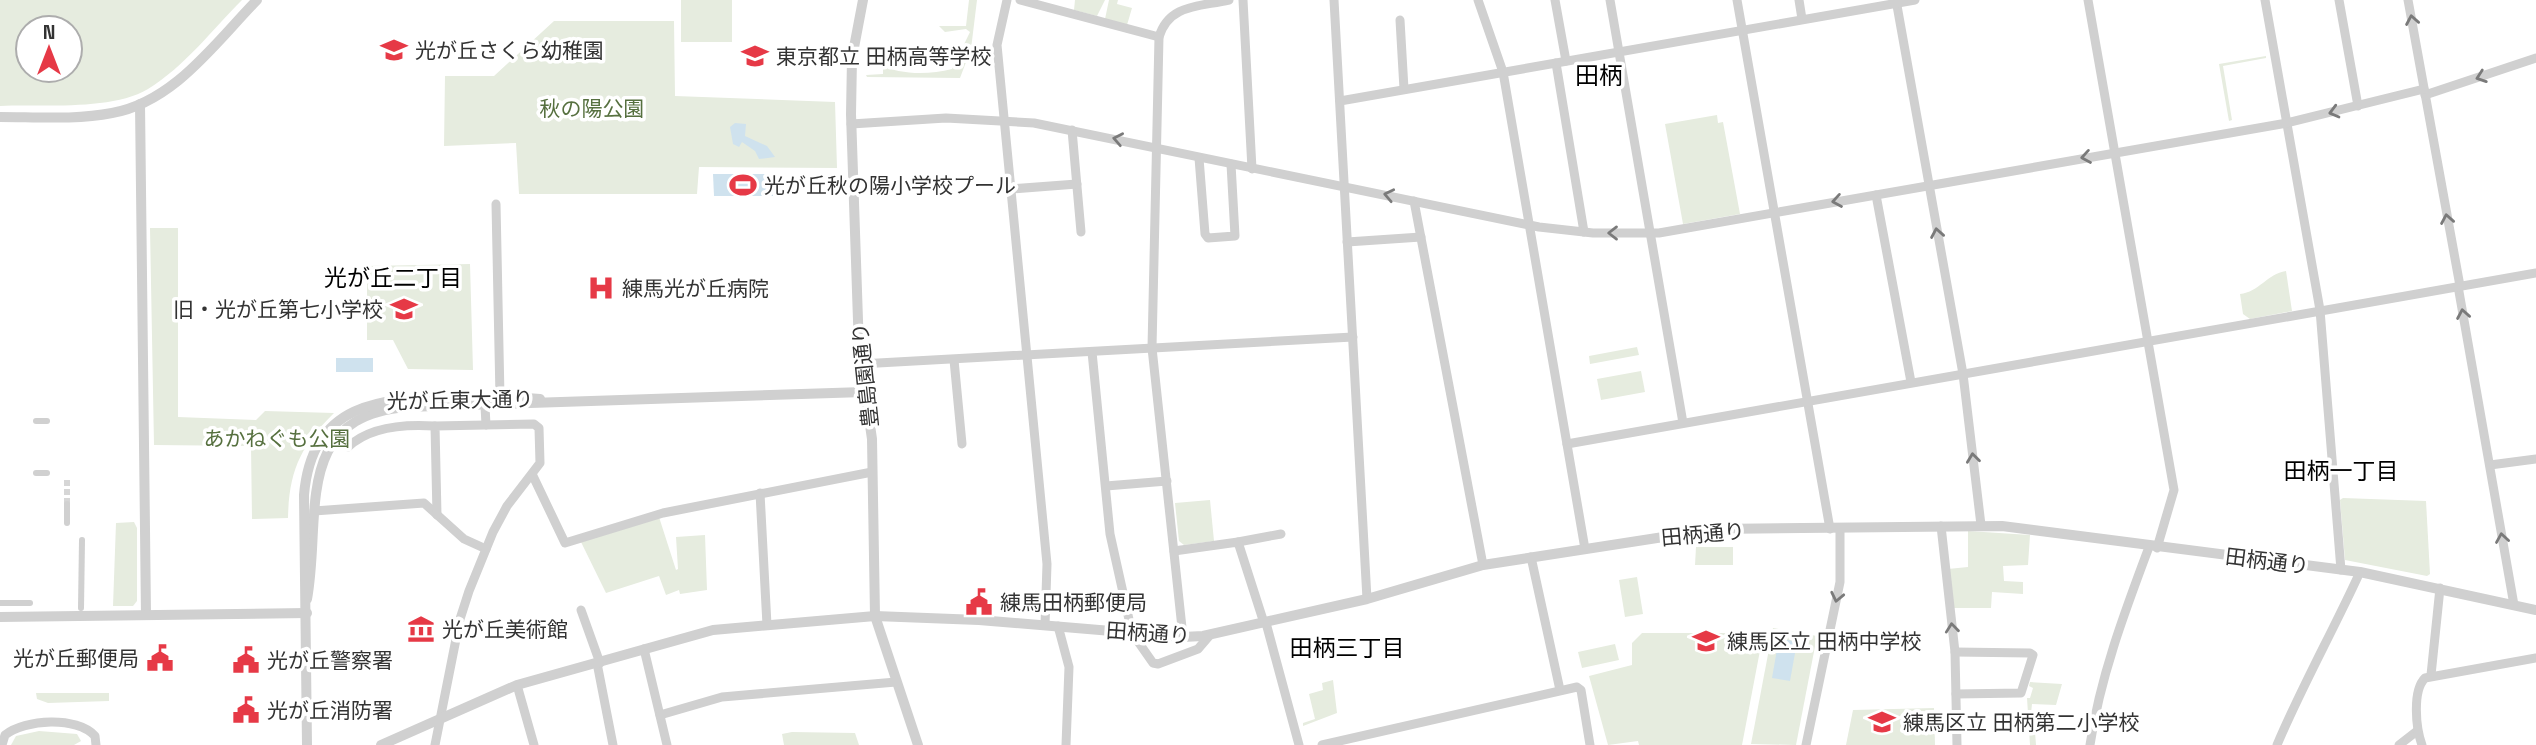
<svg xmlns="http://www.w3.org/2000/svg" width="2536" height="745" font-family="'Space Grotesk','Noto Sans JP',sans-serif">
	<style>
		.green { fill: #e6ecdf; fill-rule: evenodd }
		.water { fill: #cfe2ee }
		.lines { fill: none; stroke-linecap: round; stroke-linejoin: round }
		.pedestrian-tunnel { stroke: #d6d6d6; stroke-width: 6; stroke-dasharray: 6 3; stroke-linecap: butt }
		.pedestrian { stroke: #d0d0d0; stroke-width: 6 }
		.minor { stroke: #d0d0d0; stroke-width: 9 }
		.tertiary { stroke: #d0d0d0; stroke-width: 10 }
		.oneway { stroke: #7a7a7a }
		.labels { text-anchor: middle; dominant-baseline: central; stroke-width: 7; stroke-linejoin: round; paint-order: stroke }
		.poi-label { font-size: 21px; fill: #333; stroke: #fff; text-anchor: start }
		.park-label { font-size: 21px; fill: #56703f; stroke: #fff }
		.street-label { font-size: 21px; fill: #333; stroke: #fff }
		.neighbourhood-label { font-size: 23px; fill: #000; stroke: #fff }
		.quarter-label { font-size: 24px; fill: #000; stroke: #fff }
	</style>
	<rect width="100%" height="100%" fill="#fff"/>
	<!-- green -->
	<g class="green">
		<path d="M 0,0 L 242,0 C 213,29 184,67 148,89 C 111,111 43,104 0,106 ZM 28,28 L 70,28 L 70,70 L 28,70 Z"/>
		<rect x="681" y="0" width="51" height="42"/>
		<path d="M 969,0 L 977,0 L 971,49 L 960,78 L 867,77 L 866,75 L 883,74 L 883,67 L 876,67 L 879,64 C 900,75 928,75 952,69 L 970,32 L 966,29 L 945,32 L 939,26 L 966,26 Z"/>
		<polygon points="1075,0 1105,0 1097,16 1074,10"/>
		<polygon points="1109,0 1118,0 1117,4 1132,8 1127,25 1105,19"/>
		<polygon points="554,21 674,21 675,96 835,102 837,168 699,167 697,194 519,194 516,143 444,146 445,76 494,76"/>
		<polygon points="2266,56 2266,58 2223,66 2232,120 2229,121 2219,64"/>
		<polygon points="1717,115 1718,123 1723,122 1740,214 1683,224 1665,124"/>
		<path d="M 150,228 L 178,228 L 178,417 L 256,420 L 265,411 L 334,413 C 301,446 289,470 288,518 L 252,519 L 251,446 L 154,445 Z"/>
		<polygon points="470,264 473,370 408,369 393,340 367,340 367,266"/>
		<path d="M 2286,271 L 2292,311 L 2250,319 L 2243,314 L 2240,294 C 2259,292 2267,274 2286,271 Z"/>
		<polygon points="1637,347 1639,355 1590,364 1589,356"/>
		<polygon points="1641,371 1645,392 1601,400 1597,379"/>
		<polygon points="2343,498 2426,501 2430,574 2427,576 2345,560 2340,500"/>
		<polygon points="1210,500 1214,541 1184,545 1179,541 1175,503"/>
		<polygon points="659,517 676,570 678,569 676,537 705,535 707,590 680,594 679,590 666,595 659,576 606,593 581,542"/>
		<polygon points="134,522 137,528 137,601 133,606 113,606 116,523"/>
		<polygon points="1968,531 2030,535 2028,565 2003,566 2004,581 2023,582 2023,594 1992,592 1991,608 1952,608 1948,569 1968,567"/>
		<polygon points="1696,547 1733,547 1733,565 1695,565"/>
		<polygon points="1637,577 1643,614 1625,617 1619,580"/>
		<polygon points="1773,628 1817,636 1796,745 1751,744"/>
		<polygon points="1642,633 1727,633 1728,640 1762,640 1742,745 1639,745 1638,741 1608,745 1589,676 1632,665 1632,643"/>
		<polygon points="1615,644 1619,660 1582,668 1578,652"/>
		<polygon points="1333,680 1337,713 1303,726 1303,723 1315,719 1309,694 1323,690 1322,683"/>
		<polygon points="2030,682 2062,684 2056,705 2032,704 2029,732 2035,732 2036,745 2030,745 2027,698 2030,698 2033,688 2029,686"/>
		<polygon points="36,693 109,693 109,701 48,703 37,699"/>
		<polygon points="1934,708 1935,745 1846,745 1853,710"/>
		<polygon points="39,731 77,734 81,741 74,745 11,745 16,736"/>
		<polygon points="792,732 855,733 859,745 784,745 782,734"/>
	</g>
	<!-- water -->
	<g class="water">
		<polygon points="735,123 746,124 745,136 767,146 775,157 759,159 755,151 742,142 739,147 733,144 730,127"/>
		<polygon points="713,174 773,174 773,196 714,196"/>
		<rect x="336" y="358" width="37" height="14"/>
		<polygon points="1779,638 1797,642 1790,681 1772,678"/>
	</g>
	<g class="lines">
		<!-- pedestrian-tunnel -->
		<polyline class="pedestrian-tunnel" points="67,504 67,480"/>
		<!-- pedestrian -->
		<g class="pedestrian">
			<polyline points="36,421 47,421"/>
			<polyline points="36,473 47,473"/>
			<polyline points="67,504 67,523"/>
			<polyline points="0,603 30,603"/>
			<polyline points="81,608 82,540"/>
		</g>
		<!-- minor -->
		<g class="minor">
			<polyline points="1007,0 997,45 1047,564 1045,625"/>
			<polyline points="1020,0 1159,37"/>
			<polyline points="1243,0 1252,169"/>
			<polyline points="1334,0 1367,599"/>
			<polyline points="1478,0 1503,72 1585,549"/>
			<polyline points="1555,0 1566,61"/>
			<polyline points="1610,0 1683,423"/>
			<polyline points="1737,0 1830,529"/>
			<polyline points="1799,0 1802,19"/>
			<polyline points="1896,0 1963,374 1981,525"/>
			<polyline points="2088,0 2174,490 2157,548"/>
			<polyline points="2265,0 2320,310 2341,570"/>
			<polyline points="2339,0 2358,106"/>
			<polyline points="2408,0 2460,286"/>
			<polyline points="1400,20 1404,89"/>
			<polyline points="1556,63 1584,232"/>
			<polyline points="2425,95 2536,58"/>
			<polyline points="1340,101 1915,0"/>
			<polyline points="851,124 946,118 1034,123 1539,227 1593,233 1659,233 2287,123 2424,89"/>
			<polyline points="1072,130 1081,232"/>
			<polyline points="1199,158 1205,234 1208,238 1235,236 1231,164"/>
			<polyline points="1011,189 1077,184"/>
			<polyline points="1876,195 1911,382"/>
			<polyline points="1414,201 1483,565"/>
			<polyline points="496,204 500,397"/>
			<polyline points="1347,242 1421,237"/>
			<polyline points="2458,286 2514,605"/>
			<polyline points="1092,352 1110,534 1132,633 1153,663 1158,664 1198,649 1210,635"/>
			<polyline points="954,360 962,444"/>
			<polyline points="860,364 1353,337"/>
			<polyline points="485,406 486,425"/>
			<polyline points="1567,444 2536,273"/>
			<path d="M 348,447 C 370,426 405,424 435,426"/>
			<polyline points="2490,465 2536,459"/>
			<polyline points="533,476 565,543 663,513 872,472"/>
			<polyline points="1106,486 1167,481"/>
			<polyline points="760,493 767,625"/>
			<polyline points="314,511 424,503 464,539 486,549"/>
			<polyline points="1941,526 1955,652 1957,745"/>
			<polyline points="1238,542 1281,534"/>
			<polyline points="1174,551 1238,542 1264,623"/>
			<polyline points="1531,557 1560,690"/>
			<polyline points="581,610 600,663"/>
			<polyline points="1266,623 1299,745"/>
			<polyline points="1058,626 1069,667 1066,745"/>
			<path d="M 1183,637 L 1152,348 L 1159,37 C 1169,4 1199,7 1229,0"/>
			<polyline points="644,649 667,745"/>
			<polyline points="1955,652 2030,653 2033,655 2021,693 1956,694"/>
			<polyline points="597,663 613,745"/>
			<polyline points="2431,675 2440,588"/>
			<polyline points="517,685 534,745"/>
			<polyline points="660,715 722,697 896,682"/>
			<path d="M 2,745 L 5,735 C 25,719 77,716 95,736 L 96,745"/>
			<polyline points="435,745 460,619 469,591 493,532 507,506 540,463 539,428 534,424 435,426 437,515"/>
			<polyline points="1322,745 1577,687 1581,690 1590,745"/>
			<polyline points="1806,745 1840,582 1840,529"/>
			<path d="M 2090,745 C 2100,677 2125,611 2149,547"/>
			<path d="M 2277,745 C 2302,686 2333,631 2360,572"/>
			<polyline points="2399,745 2417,731"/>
			<path d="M 2422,745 C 2416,729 2412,691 2425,678 L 2536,658"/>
		</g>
		<!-- tertiary -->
		<g class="tertiary">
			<polyline points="863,0 852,58 851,114 859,350 872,439 875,616 918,745"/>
			<polyline points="140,104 146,615"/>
			<path d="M 0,117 C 36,117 76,120 112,113 C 174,102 215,43 257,0"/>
			<path d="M 307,599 C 322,519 291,416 407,407 L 864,392"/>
			<polyline points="0,617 307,613"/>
			<path d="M 307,745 L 304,495 C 312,402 380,398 454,397 C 483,397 511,396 540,399"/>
			<polyline points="381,745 517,685 713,630 875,616 979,620 1183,637 1203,636 1367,599 1483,565 1715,529 2002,526 2360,572 2536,610"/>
		</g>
	</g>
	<!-- one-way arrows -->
	<defs><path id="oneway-chevron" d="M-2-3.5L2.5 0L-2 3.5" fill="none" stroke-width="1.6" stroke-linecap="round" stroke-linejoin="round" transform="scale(1.75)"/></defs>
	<g class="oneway">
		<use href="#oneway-chevron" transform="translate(2412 20) rotate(-100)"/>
		<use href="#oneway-chevron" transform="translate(2481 77) rotate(161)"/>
		<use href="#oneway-chevron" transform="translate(2334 112) rotate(165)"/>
		<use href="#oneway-chevron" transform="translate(1118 139) rotate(-169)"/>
		<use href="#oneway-chevron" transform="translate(2086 157) rotate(170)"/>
		<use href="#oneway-chevron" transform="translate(1389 195) rotate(-168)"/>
		<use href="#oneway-chevron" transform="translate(1837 201) rotate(170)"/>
		<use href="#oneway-chevron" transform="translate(2447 219) rotate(-100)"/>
		<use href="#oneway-chevron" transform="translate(1613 233) rotate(180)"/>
		<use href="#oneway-chevron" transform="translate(1937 233) rotate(-100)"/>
		<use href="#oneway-chevron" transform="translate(2463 314) rotate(-100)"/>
		<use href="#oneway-chevron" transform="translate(1973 458) rotate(-97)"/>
		<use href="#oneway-chevron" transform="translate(2502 538) rotate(-99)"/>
		<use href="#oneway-chevron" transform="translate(1837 597) rotate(102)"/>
		<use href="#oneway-chevron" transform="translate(1952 628) rotate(-96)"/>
	</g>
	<!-- icons -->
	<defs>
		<symbol id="school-bare" viewBox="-9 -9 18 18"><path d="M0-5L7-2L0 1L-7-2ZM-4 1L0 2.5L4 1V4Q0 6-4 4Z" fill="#e63946" stroke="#fff" stroke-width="2.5" paint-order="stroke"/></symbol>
		<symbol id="stadium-bare" viewBox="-9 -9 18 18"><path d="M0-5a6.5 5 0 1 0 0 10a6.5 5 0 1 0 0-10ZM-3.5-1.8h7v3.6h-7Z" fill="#e63946" stroke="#fff" stroke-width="2.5" paint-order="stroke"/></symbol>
		<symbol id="hospital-bare" viewBox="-9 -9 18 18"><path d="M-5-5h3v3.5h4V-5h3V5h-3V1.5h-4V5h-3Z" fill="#e63946" stroke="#fff" stroke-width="2.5" paint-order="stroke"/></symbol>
		<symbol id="civic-bare" viewBox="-9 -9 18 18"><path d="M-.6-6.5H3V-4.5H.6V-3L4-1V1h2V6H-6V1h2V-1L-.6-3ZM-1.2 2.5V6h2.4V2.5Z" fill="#e63946" stroke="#fff" stroke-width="2.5" paint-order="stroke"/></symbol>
		<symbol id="museum-bare" viewBox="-9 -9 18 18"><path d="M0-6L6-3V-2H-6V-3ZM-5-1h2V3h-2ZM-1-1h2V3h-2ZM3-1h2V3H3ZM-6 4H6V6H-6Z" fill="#e63946" stroke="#fff" stroke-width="2.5" paint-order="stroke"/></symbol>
	</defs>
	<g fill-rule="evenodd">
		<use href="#school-bare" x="375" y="31" width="38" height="38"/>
		<use href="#school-bare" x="736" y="37" width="38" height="38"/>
		<use href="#stadium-bare" x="724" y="166" width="38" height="38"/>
		<use href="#hospital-bare" x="582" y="269" width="38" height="38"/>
		<use href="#school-bare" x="385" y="290" width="38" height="38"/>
		<use href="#civic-bare" x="960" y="583" width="38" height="38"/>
		<use href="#museum-bare" x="402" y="610" width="38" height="38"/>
		<use href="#school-bare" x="1687" y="622" width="38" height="38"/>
		<use href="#civic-bare" x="141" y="639" width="38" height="38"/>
		<use href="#civic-bare" x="227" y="641" width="38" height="38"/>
		<use href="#civic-bare" x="227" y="691" width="38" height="38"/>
		<use href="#school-bare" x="1863" y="703" width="38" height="38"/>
	</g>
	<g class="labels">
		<!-- poi labels -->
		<g class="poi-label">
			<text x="415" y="50">光が丘さくら幼稚園</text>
			<text x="776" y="56">東京都立 田柄高等学校</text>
			<text x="764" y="185">光が丘秋の陽小学校プール</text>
			<text x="622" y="288">練馬光が丘病院</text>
			<text x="383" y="309" text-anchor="end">旧・光が丘第七小学校</text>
			<text x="1000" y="602">練馬田柄郵便局</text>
			<text x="442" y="629">光が丘美術館</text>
			<text x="1727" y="641">練馬区立 田柄中学校</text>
			<text x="139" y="658" text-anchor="end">光が丘郵便局</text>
			<text x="267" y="660">光が丘警察署</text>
			<text x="267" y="710">光が丘消防署</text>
			<text x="1903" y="722">練馬区立 田柄第二小学校</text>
		</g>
		<!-- park labels -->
		<g class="park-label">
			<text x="592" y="108">秋の陽公園</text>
			<text x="277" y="438">あかねぐも公園</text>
		</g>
		<!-- street labels -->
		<g class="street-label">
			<text transform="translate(865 375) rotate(-96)">豊島園通り</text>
			<text transform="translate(460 400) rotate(-1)">光が丘東大通り</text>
			<text transform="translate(1703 534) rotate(-5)">田柄通り</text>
			<text transform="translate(2267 561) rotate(7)">田柄通り</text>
			<text transform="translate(1148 633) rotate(4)">田柄通り</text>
		</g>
		<!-- neighbourhood labels -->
		<g class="neighbourhood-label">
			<text x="393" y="278">光が丘二丁目</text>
			<text x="2341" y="471">田柄一丁目</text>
			<text x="1347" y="648">田柄三丁目</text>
		</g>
		<!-- quarter labels -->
		<g class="quarter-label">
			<text x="1599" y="75">田柄</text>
		</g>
	</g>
	<!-- north arrow -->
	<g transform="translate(49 49)"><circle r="33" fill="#ffffff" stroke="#adadad" stroke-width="2"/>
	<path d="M0-5L12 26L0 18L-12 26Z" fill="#e63946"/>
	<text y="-10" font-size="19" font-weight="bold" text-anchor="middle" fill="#333333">N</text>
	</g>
</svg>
